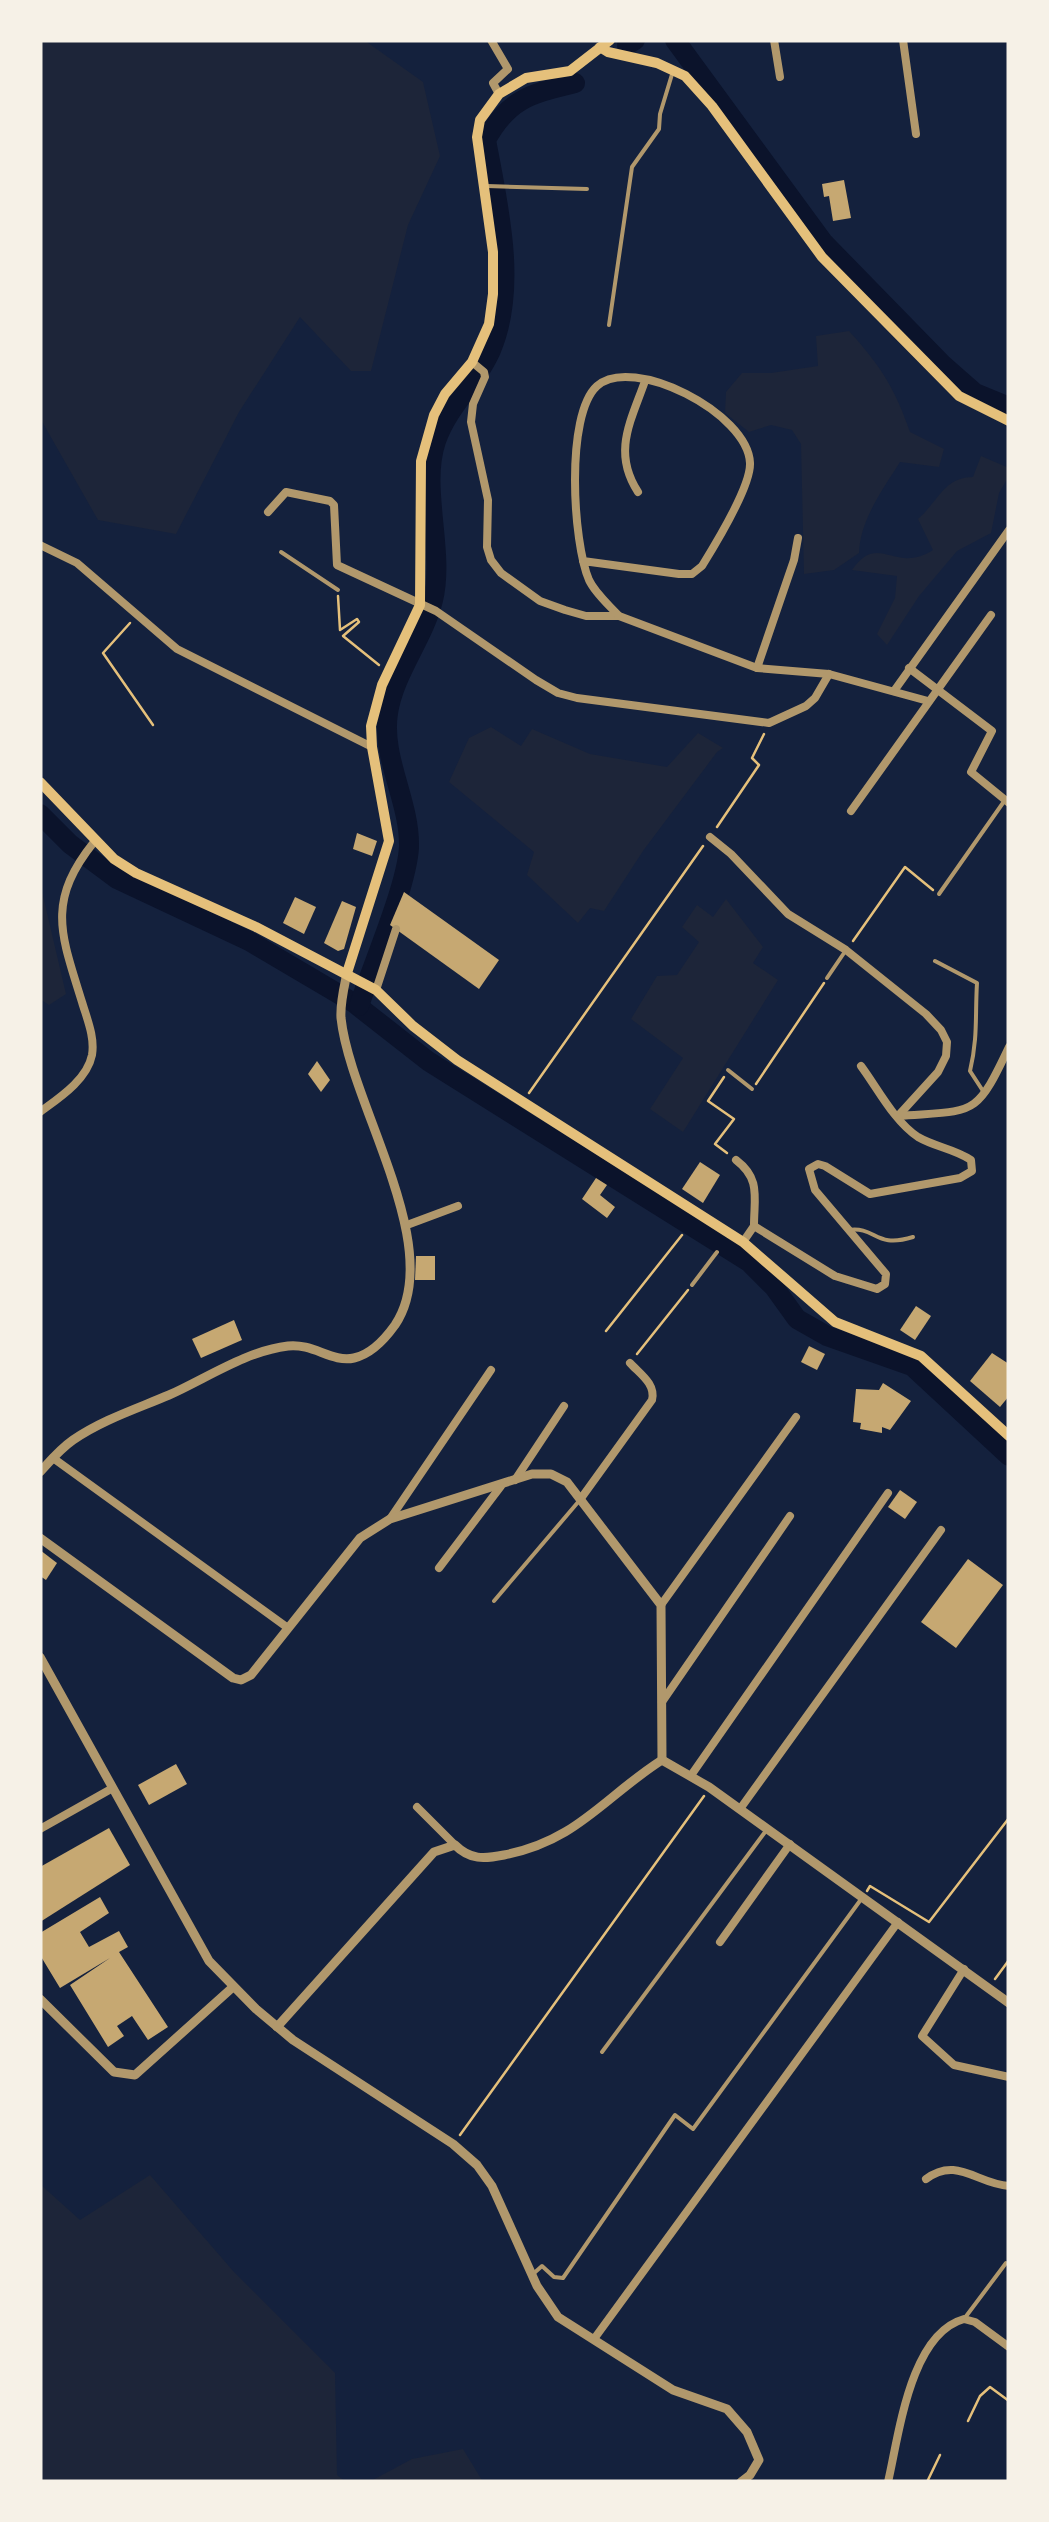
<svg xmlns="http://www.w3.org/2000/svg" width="1049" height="2522" font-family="Montserrat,sans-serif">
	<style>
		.green { fill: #1d2539 }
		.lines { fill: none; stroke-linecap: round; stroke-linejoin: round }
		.river { stroke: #0b132b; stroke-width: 20 }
		.building { fill: #c6a872 }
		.path { stroke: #e5c07b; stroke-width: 2.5 }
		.service { stroke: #b1986c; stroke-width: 4 }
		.minor { stroke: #b1986c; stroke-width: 8 }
		.tertiary { stroke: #b1986c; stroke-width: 9 }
		.secondary { stroke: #e5c07b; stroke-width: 10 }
	</style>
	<rect width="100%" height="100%" fill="#14213d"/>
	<!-- green -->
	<g class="green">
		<polygon points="40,40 364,40 423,82 440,156 408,225 371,371 351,371 300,317 239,412 176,534 98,520 40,418"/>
		<path d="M 849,331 C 880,365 895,388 910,432 L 944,449 L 939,467 L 900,462 C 883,489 860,520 859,553 L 834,570 L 804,574 L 801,444 L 792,430 L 771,425 L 749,432 L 725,413 L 726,392 L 742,373 L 771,373 L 818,366 L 816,336 Z"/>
		<path d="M 981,456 L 1009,468 L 1009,476 L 999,493 L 991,533 L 957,551 L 919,596 L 887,645 L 877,634 L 895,598 L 897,576 L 852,570 C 879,531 894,575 933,550 L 918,519 C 938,502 944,477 973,477 Z"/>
		<polygon points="491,727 521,746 532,729 590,754 667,767 698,733 723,748 717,752 643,851 604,911 590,908 578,923 527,875 534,852 449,782 469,738"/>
		<polygon points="40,883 66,994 49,1005 40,999"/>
		<polygon points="726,899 763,947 753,963 778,980 683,1132 650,1109 683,1058 631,1019 657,976 677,975 699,942 682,927 697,905 713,917"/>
		<polygon points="150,2175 234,2272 335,2373 337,2475 346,2482 40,2482 40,2184 80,2220"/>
		<polygon points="463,2449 483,2482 369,2482 412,2459"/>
	</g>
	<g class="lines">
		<!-- river -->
		<g class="river">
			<polyline points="675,40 823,242 942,364 975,393 1009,407"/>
			<polyline points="627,45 635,40"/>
			<polyline points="40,814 70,844 117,879 249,941 354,1003 428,1061 749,1262 774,1287 797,1319 827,1336 912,1366 1009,1456"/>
			<path d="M 359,1006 C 372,966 407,886 409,847 C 410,801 381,758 388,713 C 394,673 424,638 433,600 C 445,551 420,488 436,441 C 448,406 477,383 491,350 C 518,287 498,205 486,140 C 509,98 531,94 575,83"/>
		</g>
	</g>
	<!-- building -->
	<g class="building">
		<polygon points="844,180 851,218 833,221 829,196 824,197 822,184"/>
		<polygon points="357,833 377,841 372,856 353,849"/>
		<polygon points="404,892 499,960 479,989 390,925"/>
		<polygon points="295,897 316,907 304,934 283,923"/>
		<polygon points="342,901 356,907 344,949 338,951 324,943"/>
		<polygon points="317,1061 330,1080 321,1092 308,1074"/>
		<polygon points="700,1162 720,1175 703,1203 682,1189"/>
		<polygon points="596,1178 607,1185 600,1195 615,1207 607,1218 582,1199"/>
		<polygon points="416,1256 435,1256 435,1280 415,1280"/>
		<polygon points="916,1306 931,1316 915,1340 900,1330"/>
		<polygon points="234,1320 242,1340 201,1358 192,1339"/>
		<polygon points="809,1346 825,1354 817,1370 801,1362"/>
		<polygon points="992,1353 1009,1364 1009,1396 1000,1407 970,1381"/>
		<polygon points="883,1383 911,1401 890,1430 882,1427 882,1433 860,1429 861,1423 853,1422 856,1389 879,1390"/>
		<polygon points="900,1490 917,1502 905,1519 888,1507"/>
		<polygon points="40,1550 57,1563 46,1580 40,1576"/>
		<polygon points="968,1559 1003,1585 956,1648 921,1622"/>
		<polygon points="176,1764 187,1784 149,1805 138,1785"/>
		<polygon points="109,1828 130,1865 40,1922 40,1867"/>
		<polygon points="100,1897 109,1913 80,1932 89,1947 119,1931 128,1947 119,1952 168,2027 148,2040 132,2016 117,2026 124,2036 108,2047 70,1985 110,1958 60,1988 40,1955 40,1933"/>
	</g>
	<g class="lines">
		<!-- path -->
		<g class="path">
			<polyline points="338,596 340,630 357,619 359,622 343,636 379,665"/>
			<polyline points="130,623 103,653 153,725"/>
			<polyline points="717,827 759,765 752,758 764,734"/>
			<polyline points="853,941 905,867 933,890"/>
			<polyline points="724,1077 708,1101 734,1119 715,1144 727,1153"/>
			<polyline points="756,1084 824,983"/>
			<polyline points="529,1093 703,846"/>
			<polyline points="606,1331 682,1235"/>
			<polyline points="637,1354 688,1290"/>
			<polyline points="867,1891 870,1886 929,1922 1009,1818"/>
			<polyline points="995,1979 1009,1960"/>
			<polyline points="460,2135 704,1796"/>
			<polyline points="968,2421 980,2396 990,2387 1009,2401"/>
			<polyline points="927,2482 940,2455"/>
		</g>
		<!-- service -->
		<g class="service">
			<polyline points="487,186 587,189"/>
			<polyline points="609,325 632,167 659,129 660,114 673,71"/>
			<polyline points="281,552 338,590"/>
			<polyline points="939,894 1005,800"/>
			<path d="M 935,961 L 977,983 C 975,1016 978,1037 970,1071 L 983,1091"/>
			<polyline points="827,978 844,953"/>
			<polyline points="728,1070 752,1089"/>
			<path d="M 848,1230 C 877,1226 874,1249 913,1237"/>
			<polyline points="692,1285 717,1252"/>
			<polyline points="494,1601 579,1501"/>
			<polyline points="602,2052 765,1832"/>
			<polyline points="533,2274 542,2266 554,2277 563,2278 675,2115 693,2129 862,1898"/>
			<polyline points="964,2319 1006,2263"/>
		</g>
		<!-- minor -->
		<g class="minor">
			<polyline points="491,40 508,69 493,83 499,94"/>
			<polyline points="774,40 780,77"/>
			<polyline points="903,40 916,134"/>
			<polyline points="472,362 484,372 485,377 473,404 471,422 488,500 487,547 491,560 501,573 540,601 565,610 586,616 619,616 757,668 829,674 928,701"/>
			<path d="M 638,492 C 612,452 631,421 645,381"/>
			<polyline points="268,512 286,492 330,501 334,505 337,565 436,611 536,680 558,693 577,698 769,723 806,706 815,698 829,674"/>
			<polyline points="40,545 77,563 177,649 372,747"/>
			<path d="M 583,561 L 679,574 L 692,574 L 702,566 C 715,545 751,486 750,463 C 748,413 632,354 597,386 C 565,415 573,543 589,580 C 595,593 608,604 618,615"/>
			<polyline points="757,668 794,560 798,538"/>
			<polyline points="909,668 992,731 971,772 1009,803"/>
			<polyline points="894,691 1009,530"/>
			<polyline points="851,811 991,615"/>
			<polyline points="710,837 731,854 788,914 846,950 926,1014 941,1030 947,1042 946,1056 938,1072 898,1116"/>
			<polyline points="376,990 396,929"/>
			<path d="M 40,1112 C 59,1098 87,1080 92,1055 C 95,1037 87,1019 82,1002 C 61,934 46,902 94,842"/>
			<path d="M 898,1116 C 975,1110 975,1119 1009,1047"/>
			<path d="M 736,1160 C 761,1179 754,1197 754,1226"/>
			<polyline points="407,1225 458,1206"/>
			<path d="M 743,1242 L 754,1226 L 835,1276 L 877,1289 L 885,1284 L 886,1274 L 815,1190 L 809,1169 L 818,1164 L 825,1166 L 870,1194 L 960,1178 L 972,1171 L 971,1160 C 955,1149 935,1147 918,1137 C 894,1121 878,1089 861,1066"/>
			<polyline points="53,1458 288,1628"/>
			<polyline points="515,1480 564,1406"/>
			<path d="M 582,1497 L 652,1400 C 656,1384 640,1374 630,1363"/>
			<polyline points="390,1519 491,1370"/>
			<polyline points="439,1568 501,1486"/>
			<polyline points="661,1605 796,1417"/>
			<polyline points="662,1702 790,1516"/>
			<polyline points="692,1774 888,1493"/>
			<polyline points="417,1807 455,1845"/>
			<polyline points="740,1809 941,1530"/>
			<polyline points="40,1829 111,1789"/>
			<polyline points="720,1942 790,1844"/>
			<polyline points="964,1969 922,2036 954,2065 1009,2077"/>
			<path d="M 926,2179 C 957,2156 977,2184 1009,2186"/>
			<polyline points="594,2339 898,1922"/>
			<path d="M 888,2482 C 899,2435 910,2334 964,2319 L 975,2322 L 1009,2347"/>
		</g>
		<!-- tertiary -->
		<g class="tertiary">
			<path d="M 40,1472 C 50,1461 60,1449 73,1440 C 102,1420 136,1409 169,1395 C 207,1378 246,1351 288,1346 C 313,1343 332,1363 354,1358 C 372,1354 385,1339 395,1325 C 447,1248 350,1104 341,1018 C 340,1003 344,988 347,973"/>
			<polyline points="40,1538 233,1678 241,1680 251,1675 360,1538 390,1519 532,1474 551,1474 567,1482 661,1605 662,1760"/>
			<polyline points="40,1657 209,1961 256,2009 293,2040 453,2144 477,2165 492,2186 537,2286 558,2317 673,2390 727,2409 747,2432 759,2460 750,2475 741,2482"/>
			<polyline points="662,1760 709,1787 1009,2003"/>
			<polyline points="40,1999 114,2072 135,2075 233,1987"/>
			<path d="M 277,2027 L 434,1852 L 455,1845 C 470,1860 484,1859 504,1855 C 577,1841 604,1797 662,1760"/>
		</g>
		<!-- secondary -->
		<g class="secondary">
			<polyline points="600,47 608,52 657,63 685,76 712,106 822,257 959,396 1009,421"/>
			<polyline points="40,782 114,859 136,873 256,927 376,990 413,1026 457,1060 743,1242 835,1322 921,1356 1009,1436"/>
			<polyline points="347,973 389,841 372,747 371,726 382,685 420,605 421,461 434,415 445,394 472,362 489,324 493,294 493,252 477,137 480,120 499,94 526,78 570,71 610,40"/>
		</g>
	</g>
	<!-- border -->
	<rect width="1049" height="2522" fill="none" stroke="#f6f1e7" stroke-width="85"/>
</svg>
